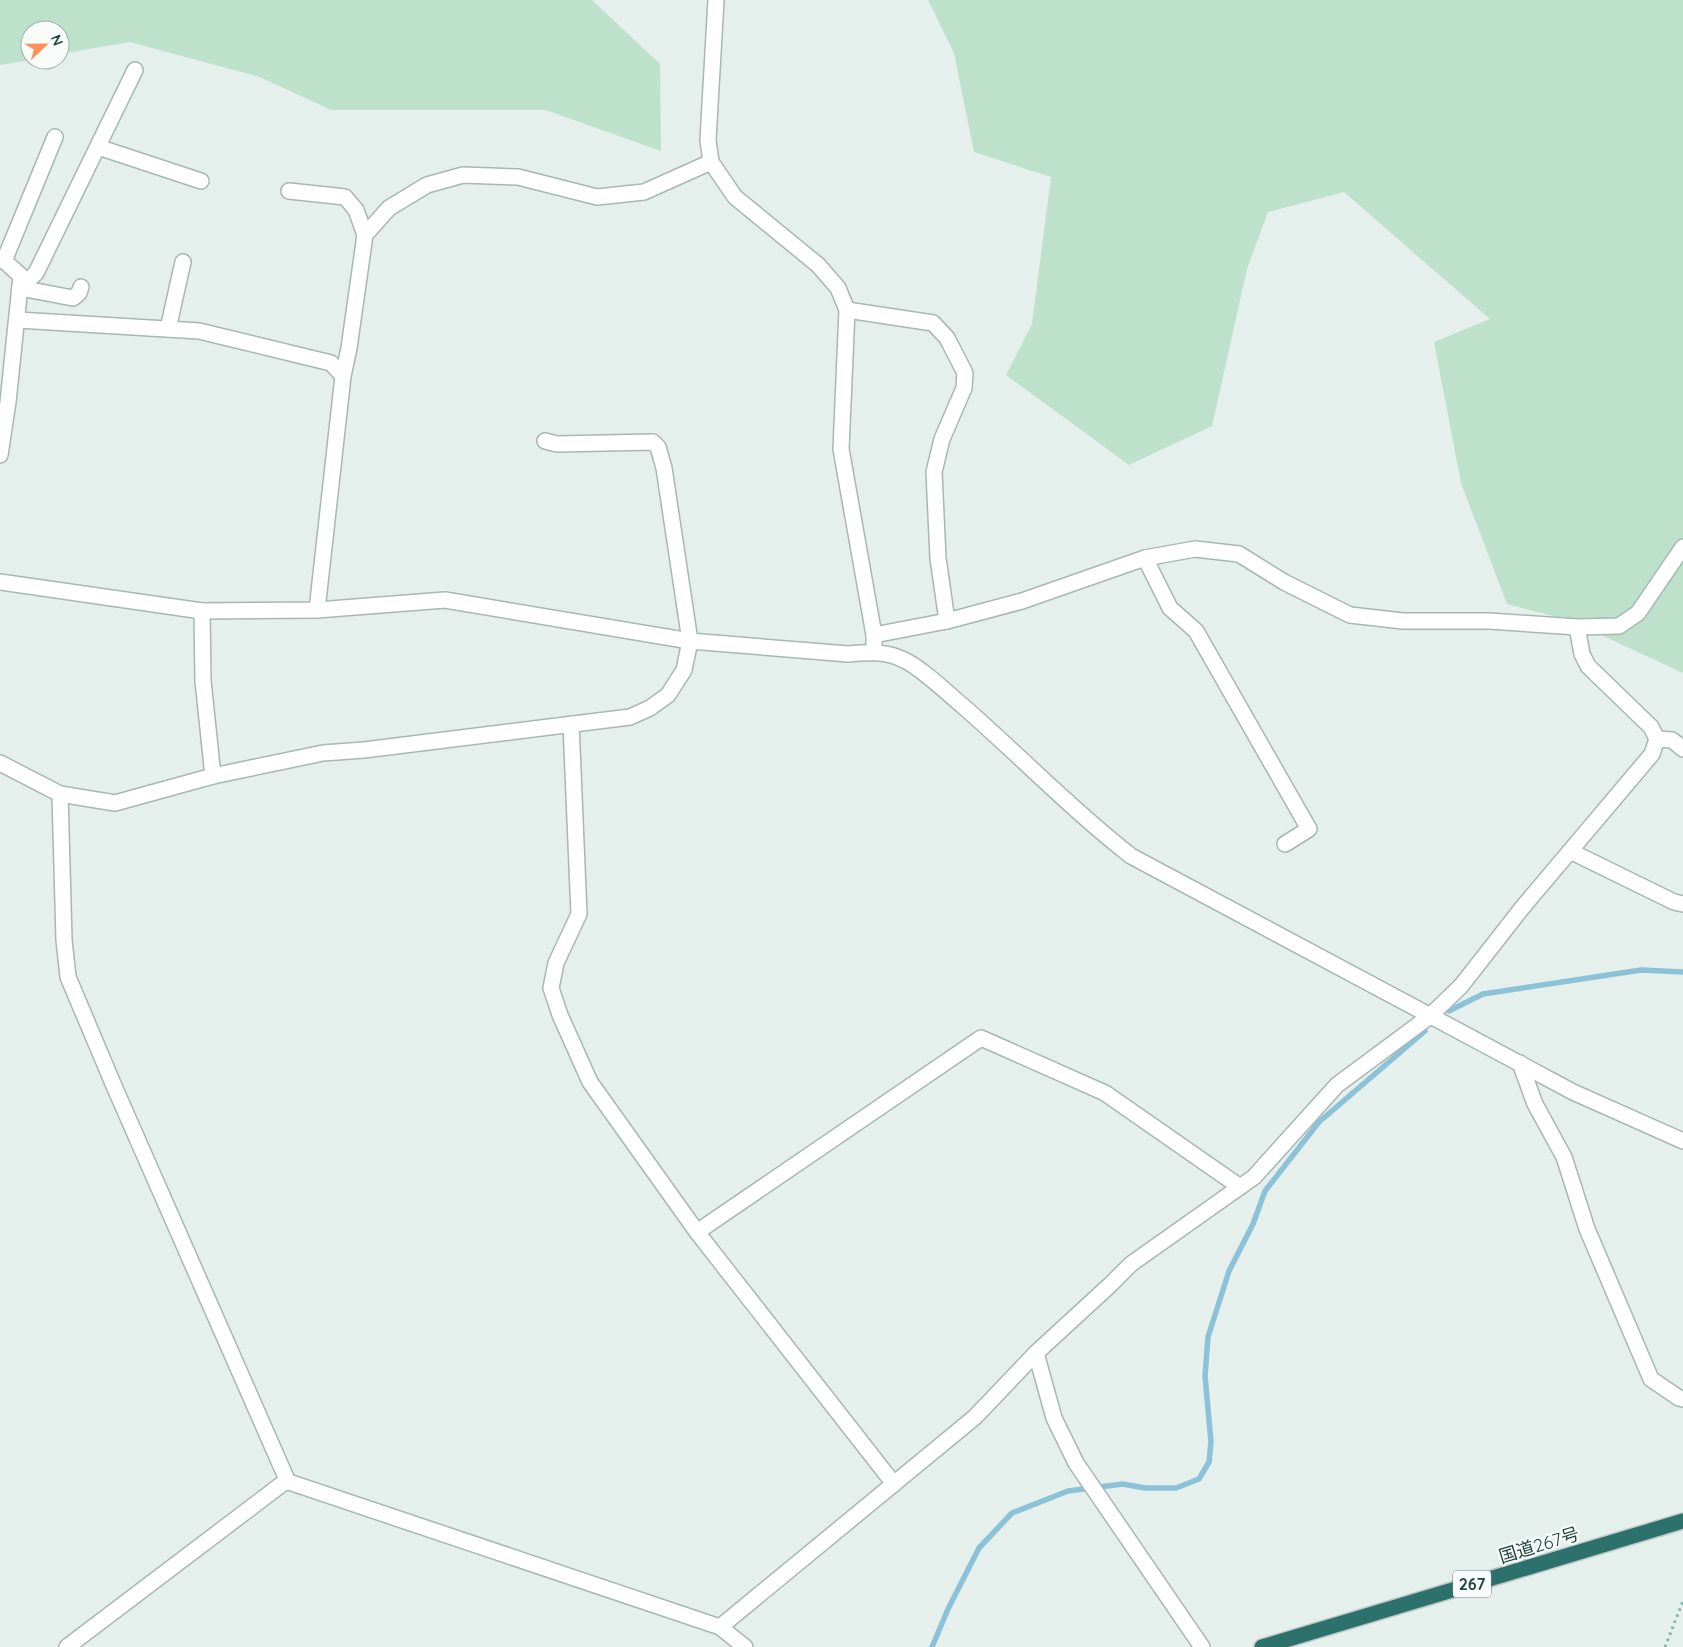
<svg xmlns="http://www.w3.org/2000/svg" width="1683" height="1647" font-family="Quicksand,'Noto Sans JP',sans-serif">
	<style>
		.green { fill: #bde1cb }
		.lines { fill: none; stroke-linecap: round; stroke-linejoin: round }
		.stream { stroke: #8bc2d7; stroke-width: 5.5 }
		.minor-casing { stroke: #a7b8b4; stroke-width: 18 }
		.highway-casing { stroke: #c1cac9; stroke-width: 18 }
		.path { stroke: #84b5ab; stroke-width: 3; stroke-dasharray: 2.5 4; stroke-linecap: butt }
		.minor { stroke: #fff; stroke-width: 15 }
		.highway { stroke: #2c716b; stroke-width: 15 }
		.labels { text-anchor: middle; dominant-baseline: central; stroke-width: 4.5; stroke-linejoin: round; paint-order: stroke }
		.shield { fill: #f7fbf9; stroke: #637a76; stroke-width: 1 }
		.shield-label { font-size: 16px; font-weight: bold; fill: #23433e }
		.street-label { font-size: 18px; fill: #23433e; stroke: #f7fbf9 }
	</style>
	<rect width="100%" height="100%" fill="#e5efec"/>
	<!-- green -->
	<g class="green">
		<polygon points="0,0 592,0 660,64 661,151 546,110 331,110 260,77 130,42 60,54 60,30 30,30 30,60 0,65"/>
		<polygon points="928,0 1683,0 1683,673 1569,620 1507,604 1461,483 1434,342 1490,319 1344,192 1268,212 1247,269 1212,426 1129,465 1006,375 1032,324 1051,177 974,152 954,53"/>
	</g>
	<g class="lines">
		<!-- stream -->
		<g class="stream">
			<polyline points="1449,1011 1483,994 1641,970 1683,972"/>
			<polyline points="932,1647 948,1609 979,1548 1012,1513 1068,1491 1123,1484 1145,1488 1176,1488 1199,1479 1209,1462 1211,1442 1205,1376 1208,1337 1229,1271 1253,1224 1265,1191 1319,1122 1425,1031"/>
		</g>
		<defs>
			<g id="minor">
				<polyline points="716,0 708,140 711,162 735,197 818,265 838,288 847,310 841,449 874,635 874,645"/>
				<polyline points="98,147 201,181"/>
				<polyline points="289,191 345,197 356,210 365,235"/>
				<polyline points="0,257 21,276 8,402 0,455"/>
				<polyline points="4,261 55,137"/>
				<polyline points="20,288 36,273 135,70"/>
				<polyline points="20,288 73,298 79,293 81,287"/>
				<polyline points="847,310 933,323 947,338 965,373 964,388 942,439 934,472 938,558 947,621"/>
				<polyline points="18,320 199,331 331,363 343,376 317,610"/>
				<polyline points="168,329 183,262"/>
				<polyline points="343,376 349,348 365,235 389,208 427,185 463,175 518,177 597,197 644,192 711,162"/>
				<polyline points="1145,558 1170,608 1196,631 1309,829 1285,844"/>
				<path d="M 0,582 L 202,611 L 317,610 L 445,600 L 690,641 L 848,654 C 867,652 887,651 904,660 C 923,669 947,693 964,707 C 1020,756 1072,810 1131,856 L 1573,1092 L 1683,1141"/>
				<polyline points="202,611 203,681 213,776"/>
				<polyline points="874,635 947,621 1022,601 1145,558 1195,549 1239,554 1284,582 1350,615 1403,621 1489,621 1577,627 1619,626 1638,613 1683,547"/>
				<polyline points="571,724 579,914 556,963 551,988 560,1015 590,1082 697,1232"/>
				<polyline points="1657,739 1672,740 1683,749"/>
				<polyline points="0,763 60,794"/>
				<polyline points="1570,851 1674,902 1683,904"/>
				<polyline points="1520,1063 1535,1104 1564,1157 1587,1229 1651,1379 1679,1398 1683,1399"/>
				<polyline points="1036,1353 1054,1418 1076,1463 1202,1647"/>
				<polyline points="288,1482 114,1086 68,977 64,940 60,794 115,803 213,776 323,753 364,750 630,717 650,708 668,695 684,670 690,641 664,468 658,447 653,442 557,444 545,441"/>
				<polyline points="894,1484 697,1232 981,1038 1105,1093 1240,1187"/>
				<polyline points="720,1627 975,1417 1036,1353 1110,1285 1131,1264 1254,1177 1337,1085 1430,1016 1461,986 1522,908 1652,754 1657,739 1651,727 1588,666 1582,654 1577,627"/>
				<polyline points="67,1647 286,1481 720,1627 745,1647"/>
			</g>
			<polyline id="highway" points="1262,1647 1683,1521"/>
		</defs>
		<!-- minor casing -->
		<use href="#minor" class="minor-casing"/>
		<!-- highway casing -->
		<use href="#highway" class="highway-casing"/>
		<!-- path -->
		<polyline class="path" points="1665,1647 1683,1601"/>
		<!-- minor -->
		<use href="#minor" class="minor"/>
		<!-- highway -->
		<use href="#highway" class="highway"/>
	</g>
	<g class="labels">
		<!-- shield labels -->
		<rect class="shield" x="1453" y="1570.5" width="38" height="27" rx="4"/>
		<g class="shield-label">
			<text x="1472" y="1584">267</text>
		</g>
		<!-- street labels -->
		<g class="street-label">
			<text transform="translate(1539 1545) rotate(-17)">国道267号</text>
		</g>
	</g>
	<!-- north arrow -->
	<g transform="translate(45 45) rotate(68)"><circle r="24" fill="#f7fbf9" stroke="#a2b1ae"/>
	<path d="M0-4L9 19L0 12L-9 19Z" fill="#fa9259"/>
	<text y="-8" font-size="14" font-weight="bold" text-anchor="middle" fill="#23433e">N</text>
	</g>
</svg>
